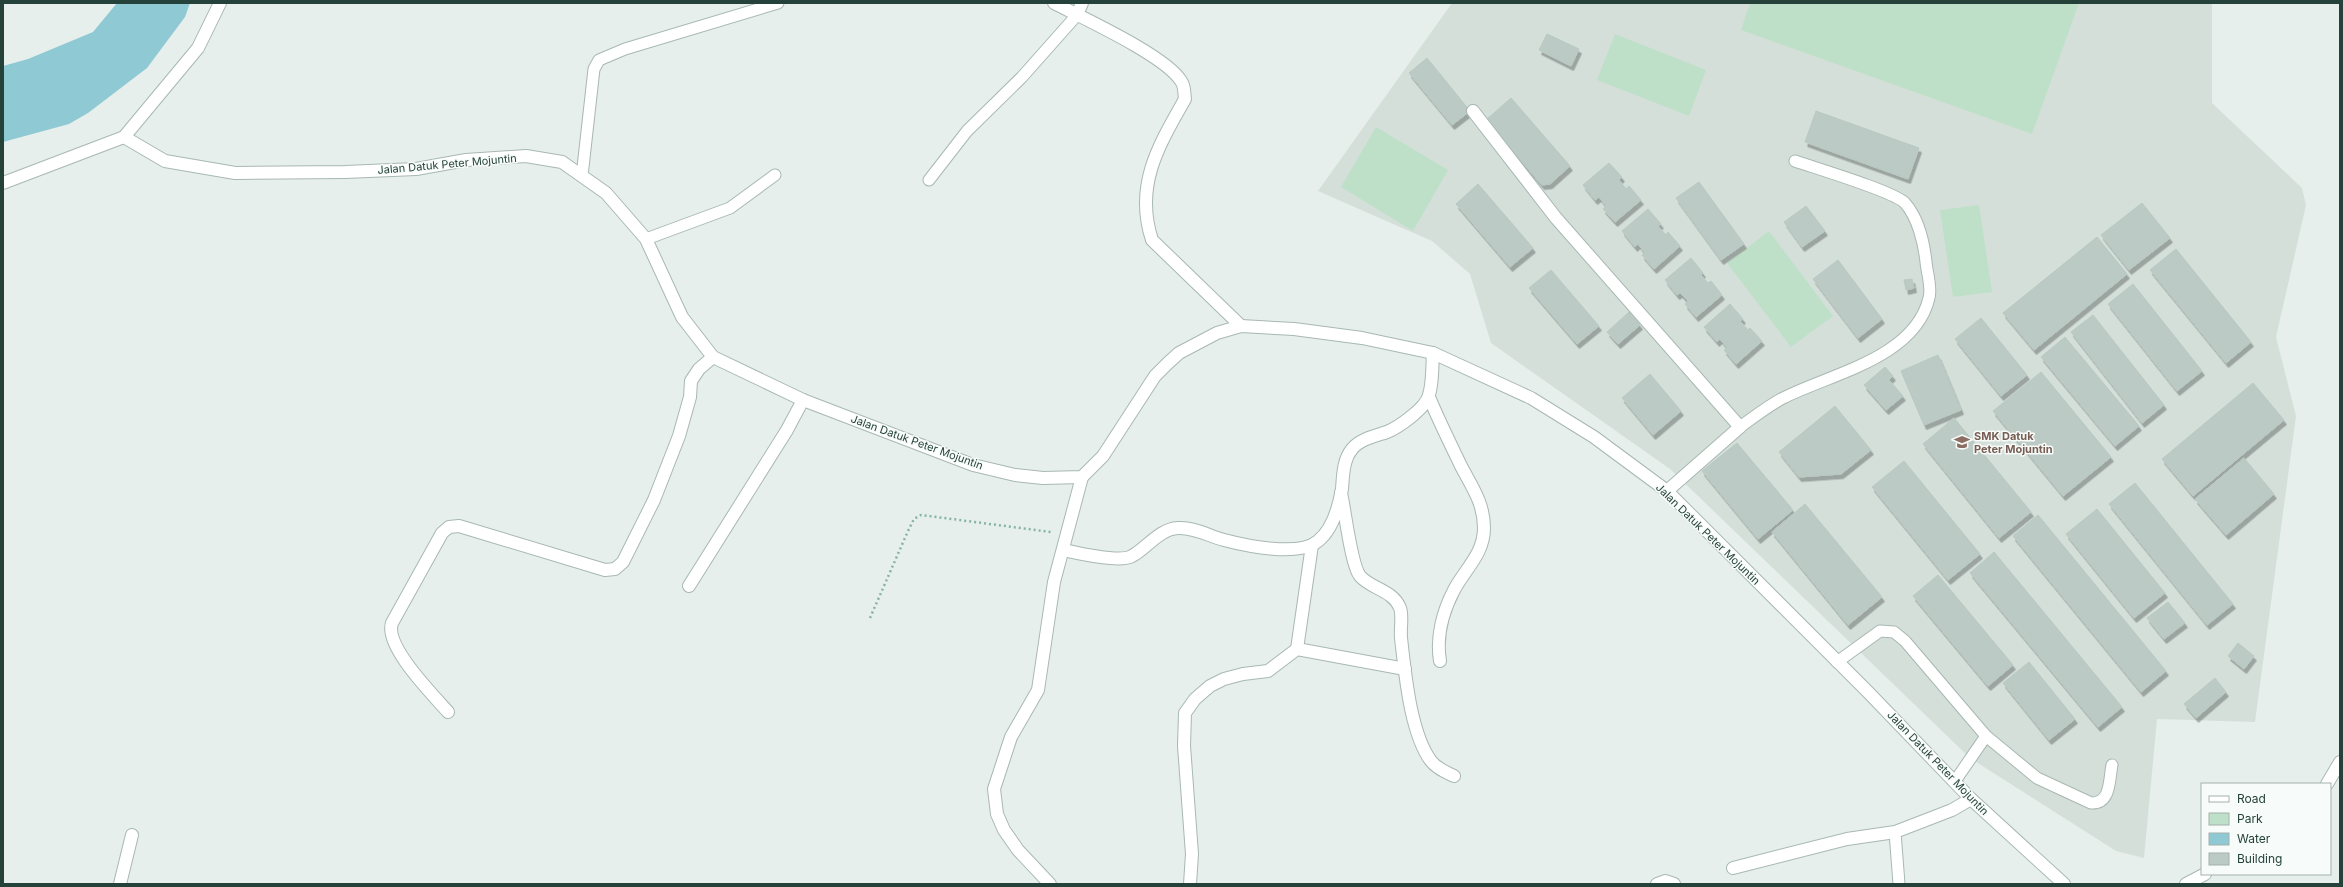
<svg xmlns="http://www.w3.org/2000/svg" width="2343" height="887" font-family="Inter,sans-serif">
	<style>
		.built { fill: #d4dfda }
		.green { fill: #bfe0c8 }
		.water { fill: #8ec9d4 }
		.building { fill: #bbcac4; stroke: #b8c9c2; filter: url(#shadow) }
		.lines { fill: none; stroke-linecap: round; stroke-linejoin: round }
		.service-casing { stroke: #a8b8b2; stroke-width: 13 }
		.minor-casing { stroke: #a8b8b2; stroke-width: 14 }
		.tertiary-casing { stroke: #a8b8b2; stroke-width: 14 }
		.path { stroke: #86b3a5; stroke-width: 2.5; stroke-dasharray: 2 3; stroke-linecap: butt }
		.service { stroke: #fff; stroke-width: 11 }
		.minor { stroke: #fff; stroke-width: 12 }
		.tertiary { stroke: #fff; stroke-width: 12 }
		.labels { text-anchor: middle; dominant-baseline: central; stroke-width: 3; stroke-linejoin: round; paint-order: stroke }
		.street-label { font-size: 11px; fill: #24423a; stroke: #f7fbf9 }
		.education-label { font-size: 11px; font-weight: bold; fill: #785e54; stroke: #f7fbf9; text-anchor: start }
	</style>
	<defs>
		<filter id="shadow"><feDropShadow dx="2.5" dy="4.5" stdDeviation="0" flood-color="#0004"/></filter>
	</defs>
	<rect width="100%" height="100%" fill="#e6efeb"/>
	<!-- built -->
	<polygon class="built" points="1452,3 2212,3 2212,103 2302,188 2306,205 2276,337 2296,416 2255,722 2157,719 2144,858 2116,851 1970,758 1670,469 1491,343 1470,274 1432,241 1318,191"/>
	<!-- green -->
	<g class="green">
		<polygon points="1750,3 2079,3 2032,134 1741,30"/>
		<polygon points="1615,34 1706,70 1689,116 1597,80"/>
		<polygon points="1376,127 1448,170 1413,231 1341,187"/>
		<polygon points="1979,205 1992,292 1953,297 1940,210"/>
		<polygon points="1769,231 1833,316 1791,347 1727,263"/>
	</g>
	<!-- water -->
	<polygon class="water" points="117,3 190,3 185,17 147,68 88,113 69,124 3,142 3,66 28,59 93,32"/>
	<!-- building -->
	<g class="building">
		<polygon points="1547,34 1579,49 1571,66 1539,50"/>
		<polygon points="1427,58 1470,111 1452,125 1409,73"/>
		<polygon points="1511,98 1570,166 1550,184 1542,185 1486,120"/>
		<polygon points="1816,111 1919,148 1908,179 1805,142"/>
		<polygon points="1609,163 1622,177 1619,180 1626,189 1629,186 1641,200 1615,222 1603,209 1606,206 1599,197 1595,200 1583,185"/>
		<polygon points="1699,182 1744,244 1721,260 1676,198"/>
		<polygon points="1478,184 1533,248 1510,267 1456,204"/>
		<polygon points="2142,203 2170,238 2129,270 2101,235"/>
		<polygon points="1806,206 1825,231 1802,247 1784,222"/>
		<polygon points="1648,209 1661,224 1658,226 1666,235 1668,232 1680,246 1654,269 1642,255 1645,253 1638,244 1635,247 1622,231"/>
		<polygon points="2097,237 2127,274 2034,350 2003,313"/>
		<polygon points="2176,249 2251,342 2226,363 2150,270"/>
		<polygon points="1691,258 1703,273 1701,275 1708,283 1711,281 1722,295 1696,317 1685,304 1688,301 1680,293 1677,295 1665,280"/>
		<polygon points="1838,260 1882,319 1858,338 1813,279"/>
		<polygon points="1551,270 1599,326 1577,344 1529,288"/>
		<polygon points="1912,279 1914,288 1906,290 1904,280"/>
		<polygon points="2133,284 2202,371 2177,391 2108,304"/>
		<polygon points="1730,304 1743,319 1740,321 1748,330 1750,328 1762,341 1736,364 1724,350 1727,348 1720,339 1717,342 1704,327"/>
		<polygon points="1629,312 1640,325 1618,344 1607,332"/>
		<polygon points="2093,315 2164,405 2142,423 2071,332"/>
		<polygon points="1981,318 2027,375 2001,396 1955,339"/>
		<polygon points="2065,337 2139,426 2115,446 2041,357"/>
		<polygon points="1938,355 1961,410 1924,425 1901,371"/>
		<polygon points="1885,367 1893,376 1889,380 1903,396 1886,410 1864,385"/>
		<polygon points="2041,372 2111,457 2063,496 1993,411"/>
		<polygon points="1650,374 1681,411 1653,435 1622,398"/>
		<polygon points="2253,383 2284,420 2193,496 2162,459"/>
		<polygon points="1835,406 1871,450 1841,474 1799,477 1779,452"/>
		<polygon points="1954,418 2031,512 1999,538 1923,444"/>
		<polygon points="1737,443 1793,510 1758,539 1702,471"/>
		<polygon points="2244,458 2274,494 2226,535 2195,499"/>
		<polygon points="1904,461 1980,554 1948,580 1872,487"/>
		<polygon points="2135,483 2233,604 2207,625 2109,504"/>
		<polygon points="1805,504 1882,597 1848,625 1772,532"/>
		<polygon points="2097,509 2165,593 2134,618 2066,534"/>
		<polygon points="2038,515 2166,671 2141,692 2013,536"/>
		<polygon points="1994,552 2122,707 2098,727 1970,573"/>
		<polygon points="1938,575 2013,665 1988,686 1913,596"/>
		<polygon points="2168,602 2185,623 2164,639 2147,618"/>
		<polygon points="2238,643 2254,656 2244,669 2228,656"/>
		<polygon points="2029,662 2075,719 2049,740 2003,683"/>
		<polygon points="2215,678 2226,692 2196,718 2184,704"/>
	</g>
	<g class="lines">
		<defs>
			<g id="service">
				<polyline points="582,176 594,69 599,60 625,49 778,3"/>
				<polyline points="929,180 967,131 1022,77 1077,15"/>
				<polyline points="646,239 730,208 775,175"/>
				<path d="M 1740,427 C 1754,417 1768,406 1783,398 C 1830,374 1915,358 1929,298 C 1932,288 1927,273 1926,262 C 1924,243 1918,218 1905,203 C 1893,191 1815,168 1795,161"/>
				<polyline points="1837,662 1880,631 1894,632 1905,641 1986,736 1955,781"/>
				<path d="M 1986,736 L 2037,778 L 2091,803 C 2111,804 2109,780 2112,765"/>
				<polyline points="1895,832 1899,884"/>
			</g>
			<g id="minor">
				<path d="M 1054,3 C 1083,18 1166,56 1181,81 C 1185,86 1184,93 1185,99 C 1159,145 1134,185 1152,240 L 1241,326"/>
				<polyline points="1077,15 1082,3"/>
				<polyline points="1473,111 1556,218 1740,427 1667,491"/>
				<path d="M 1429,397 C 1439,421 1450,443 1461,466 C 1472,487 1484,503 1484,528 C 1484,554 1465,569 1454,590 C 1443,611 1436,637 1440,661"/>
				<path d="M 1341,493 C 1345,510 1351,565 1360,576 C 1371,589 1393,590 1400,608 C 1403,616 1400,629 1401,638 C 1405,672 1410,733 1431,761 C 1437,769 1446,772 1454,776"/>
				<path d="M 1063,550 C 1077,553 1120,563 1132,556 C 1147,548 1159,529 1178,528 C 1194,527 1209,536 1224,540 C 1247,546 1299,557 1318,541 C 1332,530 1339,506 1342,489 C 1343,476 1343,460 1352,449 C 1360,439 1375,436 1387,432 C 1399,427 1426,408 1429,395 C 1433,382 1432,367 1433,353"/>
				<polyline points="689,586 787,430 803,400"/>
				<polyline points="1297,649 1312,545"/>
				<path d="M 448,712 C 433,695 384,646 392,623 L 442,533 L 449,527 L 459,526 L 605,570 L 615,569 L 623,562 L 654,500 L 679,436 L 690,397 L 691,381 L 699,369 L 713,357"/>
				<polyline points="2327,784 2340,762"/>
				<polyline points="1733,868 1847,839 1895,832 1952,810 1971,799"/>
				<polyline points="120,884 132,835"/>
				<polyline points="1050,884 1018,850 1004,830 997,814 994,789 1011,737 1038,690 1054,582 1082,477"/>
				<polyline points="1190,884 1192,854 1184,746 1185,713 1195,699 1210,686 1224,679 1243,674 1268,671 1297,649 1405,669"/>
				<polyline points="1657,884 1665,881 1674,884"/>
				<polyline points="2186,884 2205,874"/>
			</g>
			<g id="tertiary">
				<polyline points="124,137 165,161 235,173 345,172 416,169 466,160 526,156 562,162 606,193 646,239 682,317 713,357 803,400 973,465 1015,475 1043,478 1082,477 1103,456 1155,376 1168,363 1179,353 1217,333 1241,326 1294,329 1362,338 1433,353 1531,398 1594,437 1667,491 1868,692 1971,799 2064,884"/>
				<polyline points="3,183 124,137 198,48 220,3"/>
			</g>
		</defs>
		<!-- service casing -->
		<use href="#service" class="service-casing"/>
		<!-- minor casing -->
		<use href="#minor" class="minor-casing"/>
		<!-- tertiary casing -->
		<use href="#tertiary" class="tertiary-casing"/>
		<!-- path -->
		<polyline class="path" points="870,618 908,531 914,519 921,515 1051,532"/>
		<!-- service -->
		<use href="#service" class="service"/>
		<!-- minor -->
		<use href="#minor" class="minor"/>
		<!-- tertiary -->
		<use href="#tertiary" class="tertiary"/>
	</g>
	<!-- icons -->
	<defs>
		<symbol id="school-bare" viewBox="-9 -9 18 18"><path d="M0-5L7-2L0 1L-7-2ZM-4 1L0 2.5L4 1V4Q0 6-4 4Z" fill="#8d6e63" stroke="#f7fbf9" stroke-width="2.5" paint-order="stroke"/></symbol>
	</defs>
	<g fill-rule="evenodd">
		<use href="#school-bare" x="1951" y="431" width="22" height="22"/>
	</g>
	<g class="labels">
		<!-- street labels -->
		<g class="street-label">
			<text transform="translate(447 164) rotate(-5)">Jalan Datuk Peter Mojuntin</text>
			<text transform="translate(917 442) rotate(20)">Jalan Datuk Peter Mojuntin</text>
			<text transform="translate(1708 534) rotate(44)">Jalan Datuk Peter Mojuntin</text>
			<text transform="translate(1938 763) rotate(46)">Jalan Datuk Peter Mojuntin</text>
		</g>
		<!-- education labels -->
		<g class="education-label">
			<text x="1974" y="436">SMK Datuk<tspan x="1974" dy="13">Peter Mojuntin</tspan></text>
		</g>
	</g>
	<!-- border -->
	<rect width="2343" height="887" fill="none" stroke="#24423a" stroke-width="8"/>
	<!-- legend -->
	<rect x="2201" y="783" width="130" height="92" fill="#f7fbf9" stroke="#a3b1ad"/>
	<rect x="2209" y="796" width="20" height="6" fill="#ffffff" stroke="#a3b1ad"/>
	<text x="2237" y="803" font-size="12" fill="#24423a">Road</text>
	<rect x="2209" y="813" width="20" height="12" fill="#bfe0c8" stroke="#a3b1ad"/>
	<text x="2237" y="823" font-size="12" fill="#24423a">Park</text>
	<rect x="2209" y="833" width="20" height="12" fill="#8ec9d4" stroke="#a3b1ad"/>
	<text x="2237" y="843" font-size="12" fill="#24423a">Water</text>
	<rect x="2209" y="853" width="20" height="12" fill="#bbcac4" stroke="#a3b1ad"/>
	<text x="2237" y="863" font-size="12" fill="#24423a">Building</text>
</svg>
